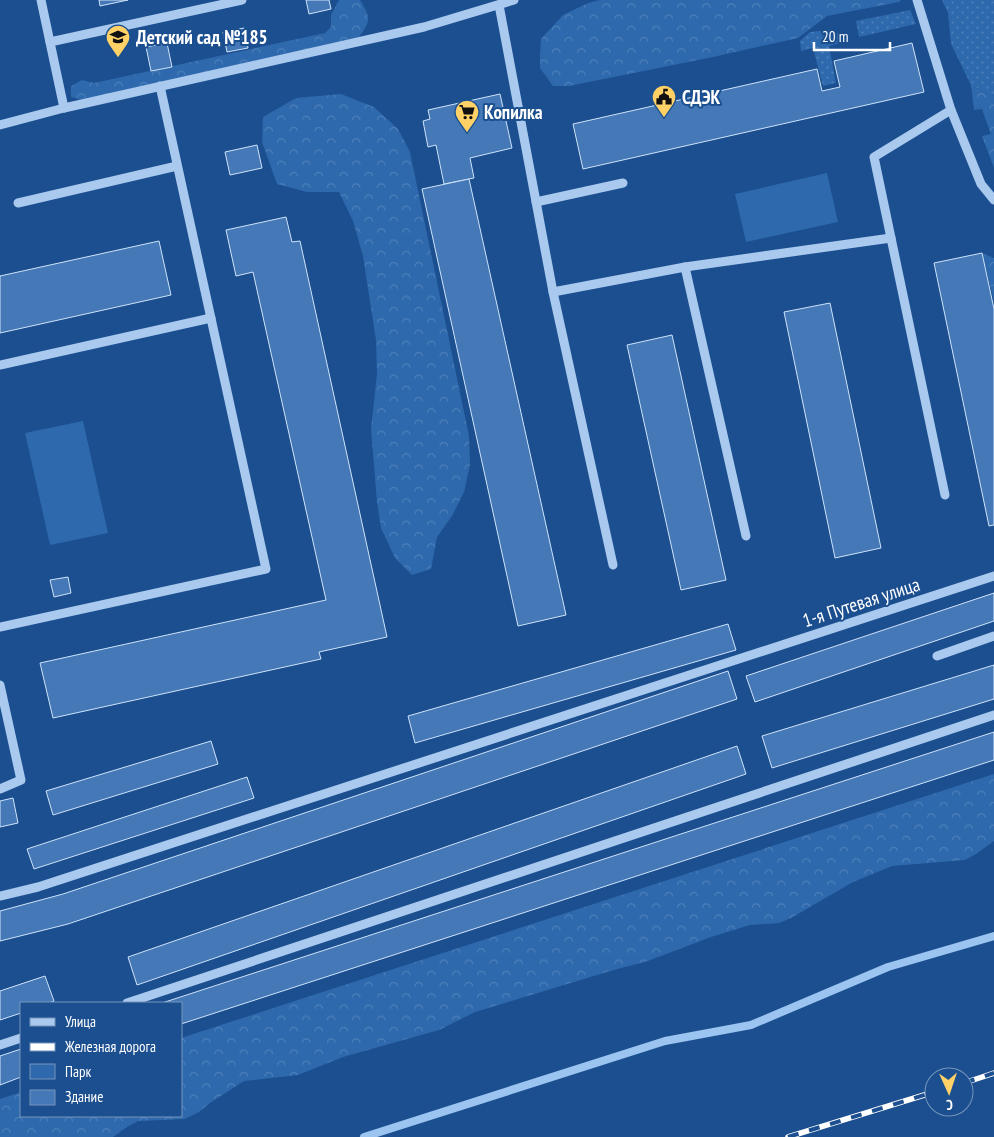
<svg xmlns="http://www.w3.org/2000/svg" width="994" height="1137" font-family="'PT Sans Narrow',sans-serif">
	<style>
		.grass { fill: url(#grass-dots) }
		.forest { fill: url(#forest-crowns) }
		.park { fill: #2e69ad }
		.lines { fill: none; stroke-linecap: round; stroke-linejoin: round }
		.stream { stroke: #9cc4f0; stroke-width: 8 }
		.building { fill: #4478b7; stroke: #cfe3fa }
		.minor { stroke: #a9c9ee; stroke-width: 9 }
		.rail-casing { stroke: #fff; stroke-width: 5.5 }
		.rail { stroke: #1b4f8f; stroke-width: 4; stroke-dasharray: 11; stroke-linecap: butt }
		.labels { text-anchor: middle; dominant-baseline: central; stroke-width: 4; stroke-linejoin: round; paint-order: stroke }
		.poi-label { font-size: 19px; font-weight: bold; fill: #fff; stroke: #1b4f8f; text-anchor: start }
		.street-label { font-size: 19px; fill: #fff; stroke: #1b4f8f }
	</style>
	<defs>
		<pattern id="grass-dots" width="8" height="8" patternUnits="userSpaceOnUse" patternTransform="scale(1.25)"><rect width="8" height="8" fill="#2e69ad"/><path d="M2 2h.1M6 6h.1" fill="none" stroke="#4d80b9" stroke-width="1.8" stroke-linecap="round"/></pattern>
		<pattern id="forest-crowns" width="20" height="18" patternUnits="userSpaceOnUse" patternTransform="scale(1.25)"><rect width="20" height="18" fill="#2e69ad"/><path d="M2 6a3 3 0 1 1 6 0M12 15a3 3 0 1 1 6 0" fill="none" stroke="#4d80b9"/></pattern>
	</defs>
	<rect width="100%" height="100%" fill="#1b4f8f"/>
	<!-- grass -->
	<g class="grass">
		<polygon points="942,0 994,0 994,96 971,85 951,44 948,13"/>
		<polygon points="910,10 916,24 859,37 856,21"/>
		<polygon points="828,30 838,33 851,40 829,46 836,83 823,86 813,48 801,51 800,41 810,32"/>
	</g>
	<!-- forest -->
	<g class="forest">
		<path d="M 339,0 L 360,0 C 370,17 372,20 359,37 L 82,100 L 71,97 L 71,86 L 82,80 L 94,83 L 325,33 L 331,27 L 331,15 Z"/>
		<polygon points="600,0 901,0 899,2 827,16 798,38 713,57 569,86 553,86 540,68 540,56 541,39 563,15 588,3"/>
		<polygon points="971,85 994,96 994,168 982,136 991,134 982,109 974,110"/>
		<polygon points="341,94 374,107 398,129 410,152 469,436 470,465 464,492 452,516 437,537 431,569 412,575 395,558 381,528 377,502 371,429 377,374 376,340 363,256 353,221 339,192 307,192 277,184 262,142 263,117 296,98"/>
		<polygon points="982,253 994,258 994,301"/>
		<polygon points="994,774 994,841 976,854 965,860 892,866 853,882 791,918 779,923 750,925 711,937 645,962 617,969 475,1012 439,1030 343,1057 298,1075 244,1081 210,1103 199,1112 185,1119 138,1121 127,1127 113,1137 0,1137 0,1099 21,1092 21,1116 181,1116 181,1038"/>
	</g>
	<!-- park -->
	<g class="park">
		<polygon points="827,173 838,222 746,242 735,194"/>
		<polygon points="83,421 108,533 50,545 25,433"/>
	</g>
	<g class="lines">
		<!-- stream -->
		<polyline class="stream" points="364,1137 665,1041 751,1025 888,967 994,936"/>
	</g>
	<!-- building -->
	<g class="building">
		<polygon points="99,0 128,0 100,6"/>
		<polygon points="306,0 329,0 331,9 309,14"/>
		<polygon points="244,28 248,48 227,52 223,32"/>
		<polygon points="167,43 172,67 151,71 146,47"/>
		<polygon points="912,43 924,92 583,169 573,124 817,69 822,91 840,87 834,61"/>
		<polygon points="500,94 512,148 470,158 474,178 444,184 436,145 428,147 423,121 430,119 428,110"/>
		<polygon points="257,145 262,168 230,175 225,152"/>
		<polygon points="469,179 566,615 518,626 422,189"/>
		<polygon points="286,217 292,242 300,241 387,637 319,652 321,659 53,718 40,663 326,600 253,272 236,276 226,230"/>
		<polygon points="159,241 171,295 0,333 0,276"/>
		<polygon points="982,253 994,309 994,525 989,526 934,263"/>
		<polygon points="830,303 881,548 835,558 784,312"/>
		<polygon points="672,335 726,580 681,590 627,345"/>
		<polygon points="68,577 71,593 54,597 50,580"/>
		<polygon points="994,593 994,621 755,702 746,676"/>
		<polygon points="728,624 736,650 415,743 408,716"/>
		<polygon points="994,665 994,699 772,768 762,736"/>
		<polygon points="728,671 737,699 68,924 0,941 0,911 63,894"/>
		<polygon points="994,732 994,760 181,1024 181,1003 162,1003"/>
		<polygon points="211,741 218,764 53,815 46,791"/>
		<polygon points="737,746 746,774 137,985 128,957"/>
		<polygon points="247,777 254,798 34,869 27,849"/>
		<polygon points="13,798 18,823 0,827 0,801"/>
		<polygon points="45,976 54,1001 49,1003 21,1003 21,1013 0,1020 0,991"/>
		<polygon points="21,1049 21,1077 0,1085 0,1056"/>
	</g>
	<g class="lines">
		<!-- minor -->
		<g class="minor">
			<polyline points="41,0 64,108"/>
			<polyline points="917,0 951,110 981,184 994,200"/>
			<polyline points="499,5 553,292 613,565"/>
			<polyline points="50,42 242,0"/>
			<polyline points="0,125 64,108 424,27 514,0"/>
			<polyline points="536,202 623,183"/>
			<polyline points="18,203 177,166"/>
			<polyline points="685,267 746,536"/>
			<polyline points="553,292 685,267 891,238"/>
			<polyline points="0,365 211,318"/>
			<polyline points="945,495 874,157 951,110"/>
			<polyline points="0,627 266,569 160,86"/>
			<polyline points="937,656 994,636"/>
			<polyline points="0,685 21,780 0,789"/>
			<polyline points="0,896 38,887 994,576"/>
			<polyline points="127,1003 994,715"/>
			<polyline points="0,1045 21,1038"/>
		</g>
		<defs>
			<g id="rail">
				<polyline points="964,1083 994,1073"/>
				<polyline points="788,1137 934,1092"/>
			</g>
		</defs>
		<!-- rail casing -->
		<use href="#rail" class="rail-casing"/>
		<!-- rail -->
		<use href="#rail" class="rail"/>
	</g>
	<!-- icons -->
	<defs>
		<symbol id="school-pin" viewBox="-11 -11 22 30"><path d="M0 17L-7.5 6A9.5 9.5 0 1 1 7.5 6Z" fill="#ffd166" stroke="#1b4f8f"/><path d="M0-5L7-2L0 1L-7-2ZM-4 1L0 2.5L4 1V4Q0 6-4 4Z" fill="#111"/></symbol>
		<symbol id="civic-pin" viewBox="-11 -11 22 30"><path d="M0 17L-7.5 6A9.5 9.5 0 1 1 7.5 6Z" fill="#ffd166" stroke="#1b4f8f"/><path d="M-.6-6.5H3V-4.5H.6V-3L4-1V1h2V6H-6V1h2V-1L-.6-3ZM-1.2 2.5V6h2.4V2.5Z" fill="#111"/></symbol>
		<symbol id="supermarket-pin" viewBox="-11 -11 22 30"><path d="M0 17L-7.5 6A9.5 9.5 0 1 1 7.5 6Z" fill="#ffd166" stroke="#1b4f8f"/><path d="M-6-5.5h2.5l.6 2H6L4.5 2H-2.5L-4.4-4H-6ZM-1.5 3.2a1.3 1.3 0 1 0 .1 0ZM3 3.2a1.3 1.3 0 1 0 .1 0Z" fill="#111"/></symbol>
	</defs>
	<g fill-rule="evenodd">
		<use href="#school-pin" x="104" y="23" width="28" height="38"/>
		<use href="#civic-pin" x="650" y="83" width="28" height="38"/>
		<use href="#supermarket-pin" x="453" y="98" width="28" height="38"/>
	</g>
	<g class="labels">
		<!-- poi labels -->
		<g class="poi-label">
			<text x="136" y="37">Детский сад №185</text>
			<text x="682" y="97">СДЭК</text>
			<text x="484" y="112">Копилка</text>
		</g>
		<!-- street labels -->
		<g class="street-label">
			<text transform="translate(861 602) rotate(-18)">1-я Путевая улица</text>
		</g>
	</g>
	<!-- legend -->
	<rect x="20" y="1002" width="162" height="115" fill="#1b4f8f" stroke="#7695bc"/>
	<rect x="30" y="1018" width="25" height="8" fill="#a9c9ee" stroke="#7695bc"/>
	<text x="65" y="1027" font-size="15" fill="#ffffff">Улица</text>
	<rect x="30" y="1043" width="25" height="8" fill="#ffffff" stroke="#7695bc"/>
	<text x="65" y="1052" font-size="15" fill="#ffffff">Железная дорога</text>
	<rect x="30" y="1064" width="25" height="15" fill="#2e69ad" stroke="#7695bc"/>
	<text x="65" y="1077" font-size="15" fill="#ffffff">Парк</text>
	<rect x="30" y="1090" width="25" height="15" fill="#4478b7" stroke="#7695bc"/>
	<text x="65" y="1102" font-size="15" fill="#ffffff">Здание</text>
	<!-- north arrow -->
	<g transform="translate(949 1092) rotate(177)"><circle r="24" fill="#1b4f8f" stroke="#7695bc"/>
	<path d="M0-4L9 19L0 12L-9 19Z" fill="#ffd166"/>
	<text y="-8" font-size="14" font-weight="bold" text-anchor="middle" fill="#ffffff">С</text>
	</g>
	<!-- scale -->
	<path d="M814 42v8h76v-8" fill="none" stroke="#ffffff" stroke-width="2.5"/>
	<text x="822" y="42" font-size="15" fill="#ffffff" stroke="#1b4f8f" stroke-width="4" paint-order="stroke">20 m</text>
</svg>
